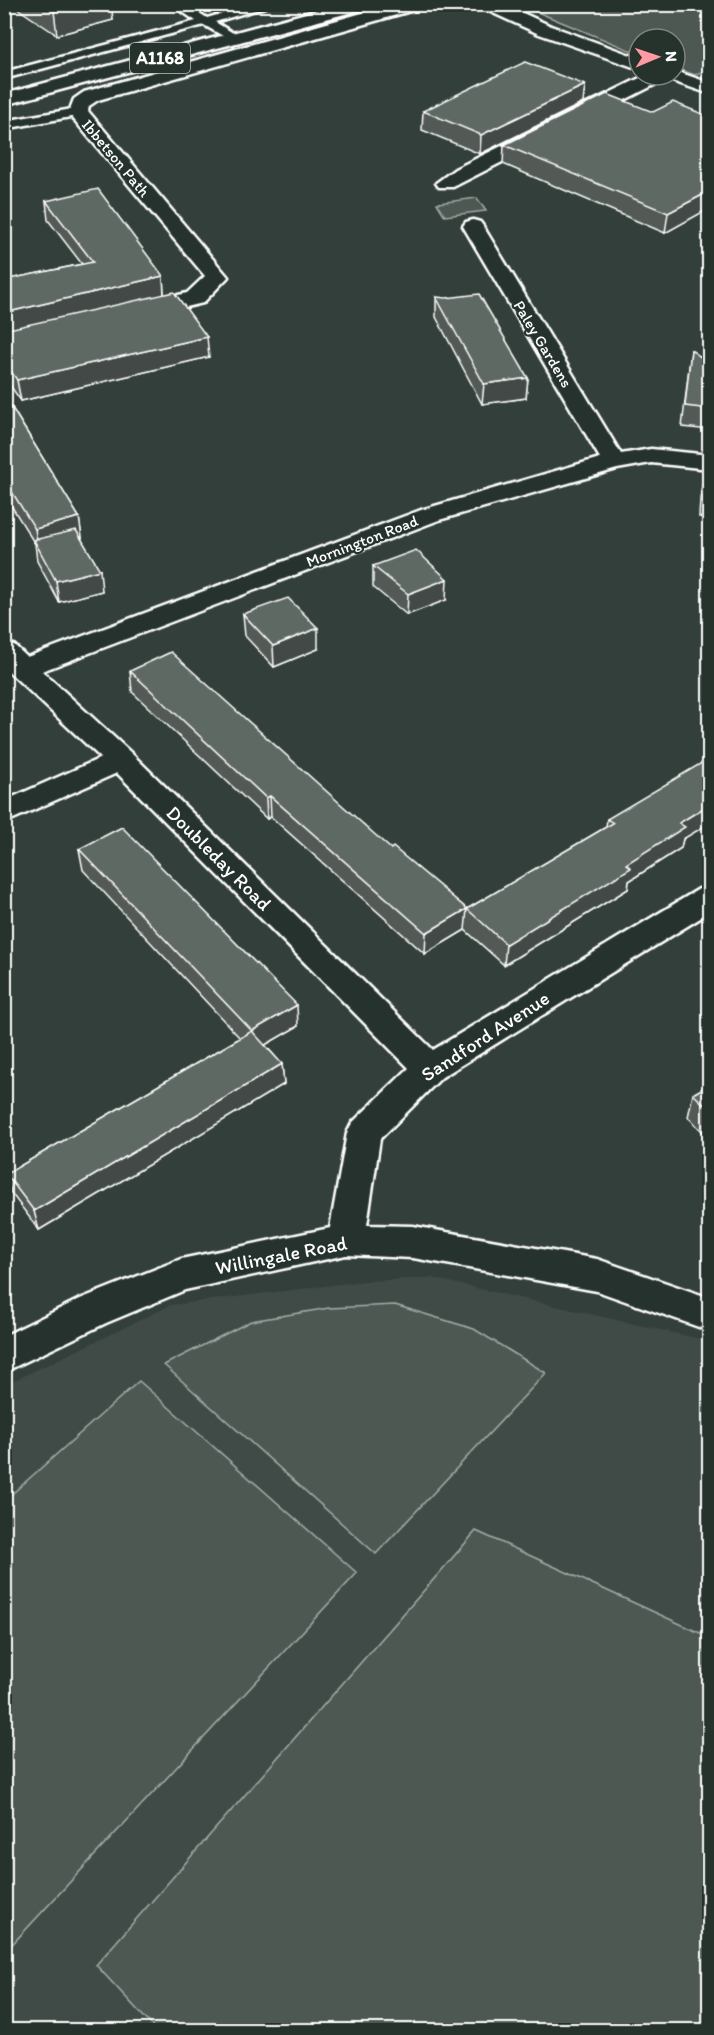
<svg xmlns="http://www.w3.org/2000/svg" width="714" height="2035" font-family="Itim,sans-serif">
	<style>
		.built { fill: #404c47 }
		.green { fill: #4d5853; stroke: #a6aca9; stroke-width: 1.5 }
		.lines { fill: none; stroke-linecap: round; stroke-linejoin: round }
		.lane-casing { stroke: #fff; stroke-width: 5 }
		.street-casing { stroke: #fff; stroke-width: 5 }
		.primary-casing { stroke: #fff; stroke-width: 5 }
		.lane { fill: #26332d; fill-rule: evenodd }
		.street { fill: #26332d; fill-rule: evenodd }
		.primary { fill: #26332d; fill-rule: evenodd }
		.wall { fill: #525a56; stroke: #fff; stroke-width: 1.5 }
		.shaded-wall { fill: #424a46; stroke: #fff; stroke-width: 1.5 }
		.building { fill: #5f6964; stroke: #fff; stroke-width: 1.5 }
		.labels { text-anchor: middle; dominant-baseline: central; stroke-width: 4.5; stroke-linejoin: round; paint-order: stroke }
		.far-street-label { font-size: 16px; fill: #fff; stroke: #26332d }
		.shield { fill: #26332d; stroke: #bec2c0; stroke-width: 1.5 }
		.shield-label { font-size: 18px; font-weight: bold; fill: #fff }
		.street-label { font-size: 20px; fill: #fff; stroke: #26332d }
	</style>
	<rect width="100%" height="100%" fill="#333f3a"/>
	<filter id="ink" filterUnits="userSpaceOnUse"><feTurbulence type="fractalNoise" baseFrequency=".0167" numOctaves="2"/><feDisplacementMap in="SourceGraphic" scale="12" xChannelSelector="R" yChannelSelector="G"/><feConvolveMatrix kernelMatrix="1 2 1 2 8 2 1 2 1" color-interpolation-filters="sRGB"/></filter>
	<g filter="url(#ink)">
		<!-- built -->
		<polygon class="built" points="432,1278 709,1341 709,2030 5,2030 5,1385 171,1305 365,1281"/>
		<!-- green -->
		<g class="green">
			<polygon points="520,5 709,5 709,68 695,75 675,68 675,39 639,39 639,54"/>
			<polygon points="477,198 486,211 445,216 437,203"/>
			<polygon points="395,1305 474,1329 546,1373 376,1554 164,1365 251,1321 329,1308"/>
			<polygon points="139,1381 357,1573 5,1952 5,1500"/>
			<polygon points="476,1531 709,1637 709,2030 156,2030 96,1965"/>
		</g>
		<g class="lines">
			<defs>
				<g id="lane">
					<polygon points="171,4 185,4 207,18 256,4 275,4 215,22 238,36 238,40 230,40 204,25 4,79 4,72 196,21"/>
					<polygon points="78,108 82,109 82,115 4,129 4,121"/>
				</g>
				<g id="street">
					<polygon points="394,4 423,4 421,8 98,100 89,106 88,111 228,277 203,303 136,319 128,317 125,312 128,307 187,293 205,276 71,116 69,112 74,99 84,92"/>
					<polygon points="480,4 503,4 551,26 639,58 639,69 539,34 482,8"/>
					<polygon points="675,71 710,83 710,94 666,79 453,187 439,187 436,183 455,169 646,75 675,75"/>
					<polygon points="473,220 480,222 483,226 621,454 651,449 710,455 710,469 651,463 617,469 439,520 42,671 131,753 433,1050 699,889 710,886 710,912 442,1077 380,1139 367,1225 413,1226 597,1259 710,1298 710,1331 597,1291 413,1258 346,1255 185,1290 106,1323 4,1372 4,1336 80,1299 181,1259 330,1228 347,1133 352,1123 409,1068 117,773 4,823 4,801 101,758 4,667 4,643 14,645 27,657 421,510 600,458 463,226 466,222"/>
				</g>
				<polygon id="primary" points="340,4 369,4 367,8 4,105 4,94"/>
			</defs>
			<!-- lane casing -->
			<use href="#lane" class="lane-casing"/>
			<!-- street casing -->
			<use href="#street" class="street-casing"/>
			<!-- primary casing -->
			<use href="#primary" class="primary-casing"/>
			<!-- lane -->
			<use href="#lane" class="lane"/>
			<!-- street -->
			<use href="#street" class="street"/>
			<!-- primary -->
			<use href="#primary" class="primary"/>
		</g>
		<!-- wall -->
		<g class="wall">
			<polygon points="11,4 111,4 113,20 57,35"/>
			<polygon points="585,85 583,103 480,154 422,130 423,111"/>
			<polygon points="710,117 665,233 503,164 504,145"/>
			<polygon points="46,201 163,276 164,294 209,357 21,401 4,377 4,280 82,264 48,220"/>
			<polygon points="436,297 528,378 526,398 482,404 436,317"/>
			<polygon points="691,350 710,364 710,430 682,427"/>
			<polygon points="4,395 79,517 82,538 81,538 102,591 59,602 37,561 35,544 4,494"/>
			<polygon points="710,478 710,518 699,517 700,499 703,479"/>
			<polygon points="373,566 446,600 407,615 373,587"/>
			<polygon points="243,614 318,649 274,667 245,636"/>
			<polygon points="130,671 391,849 467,909 606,827 607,819 683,839 681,848 629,881 628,889 504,965 465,930 425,954 271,817 267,819 132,692"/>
			<polygon points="79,849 298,1026 265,1045 282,1064 284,1084 39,1230 11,1193 6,1174 240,1038 83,870"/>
			<polygon points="710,1084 710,1139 688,1117 693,1094"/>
		</g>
		<!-- shaded-wall -->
		<g class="shaded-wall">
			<polygon points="79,4 111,4 113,20 57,35 54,11"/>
			<polygon points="585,85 583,103 480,154 481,135"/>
			<polygon points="710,191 710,208 665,233 668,213"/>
			<polygon points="163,276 164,296 4,334 4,313"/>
			<polygon points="207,337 209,357 21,401 17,380"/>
			<polygon points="528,378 526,398 482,404 484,384"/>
			<polygon points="79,517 82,538 39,549 38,547 35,529"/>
			<polygon points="100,570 102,591 59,602 56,581"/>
			<polygon points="447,579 446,600 407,615 408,594"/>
			<polygon points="318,628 318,649 274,667 273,646"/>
			<polygon points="6,720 10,742 4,744 4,721"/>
			<polygon points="270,796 271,817 267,819 266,798"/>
			<polygon points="710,804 710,823 683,839 681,848 629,881 628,889 504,965 506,944 626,864 679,823"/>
			<polygon points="467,909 465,930 425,954 426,933"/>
			<polygon points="297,1005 298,1026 253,1052 252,1031"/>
			<polygon points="282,1064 284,1084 39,1230 34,1211"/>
		</g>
		<!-- building -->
		<g class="building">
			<polygon points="44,4 79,4 54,11"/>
			<polygon points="525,62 585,85 481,135 423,111"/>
			<polygon points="607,94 653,112 673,102 710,117 710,191 668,213 504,145"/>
			<polygon points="98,189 163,276 4,313 4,280 93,262 46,201"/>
			<polygon points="174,292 207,337 17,380 4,361 4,330"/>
			<polygon points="479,294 528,378 484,384 436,297 446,298"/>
			<polygon points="691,350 710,364 710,409 685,406"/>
			<polygon points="4,395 79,517 35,529 4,479"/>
			<polygon points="710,478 710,497 703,496 703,479"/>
			<polygon points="76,530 100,570 56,581 34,540"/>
			<polygon points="416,550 447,579 408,594 373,566"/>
			<polygon points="288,598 318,628 273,646 243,614"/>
			<polygon points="171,652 391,849 393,847 467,909 426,933 270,796 266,798 130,671"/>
			<polygon points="710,758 710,804 679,823 685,827 626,864 631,868 506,944 467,909 613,823 607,819"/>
			<polygon points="122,827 297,1005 252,1031 79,849"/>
			<polygon points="252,1031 282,1064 34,1211 6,1174"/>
			<polygon points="710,1084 710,1110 693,1094"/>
		</g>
	</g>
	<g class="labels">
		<!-- far-street labels -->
		<g class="far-street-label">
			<text transform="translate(116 158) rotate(50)">Ibbetson Path</text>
			<text transform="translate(543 344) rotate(59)">Paley Gardens</text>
			<text transform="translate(362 541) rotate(-21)">Mornington Road</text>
		</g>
		<!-- shield labels -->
		<rect class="shield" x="130" y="43" width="60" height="30" rx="4.5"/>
		<g class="shield-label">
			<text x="160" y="58">A1168</text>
		</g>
		<!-- street labels -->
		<g class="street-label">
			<text transform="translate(219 858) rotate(45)">Doubleday Road</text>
			<text transform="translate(485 1036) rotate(-33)">Sandford Avenue</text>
			<text transform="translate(281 1255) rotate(-11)">Willingale Road</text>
		</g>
	</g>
	<!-- margin -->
	<rect width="714" height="2035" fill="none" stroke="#26332d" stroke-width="24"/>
	<rect x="12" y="12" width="690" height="2011" fill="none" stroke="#fff" stroke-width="2" filter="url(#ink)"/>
	<!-- north arrow -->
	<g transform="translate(657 57) rotate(88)"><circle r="28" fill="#26332d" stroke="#7d8581" stroke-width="1.5"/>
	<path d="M0-4.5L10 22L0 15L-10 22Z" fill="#ff9aa2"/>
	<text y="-9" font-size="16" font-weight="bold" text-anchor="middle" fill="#ffffff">N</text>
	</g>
</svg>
